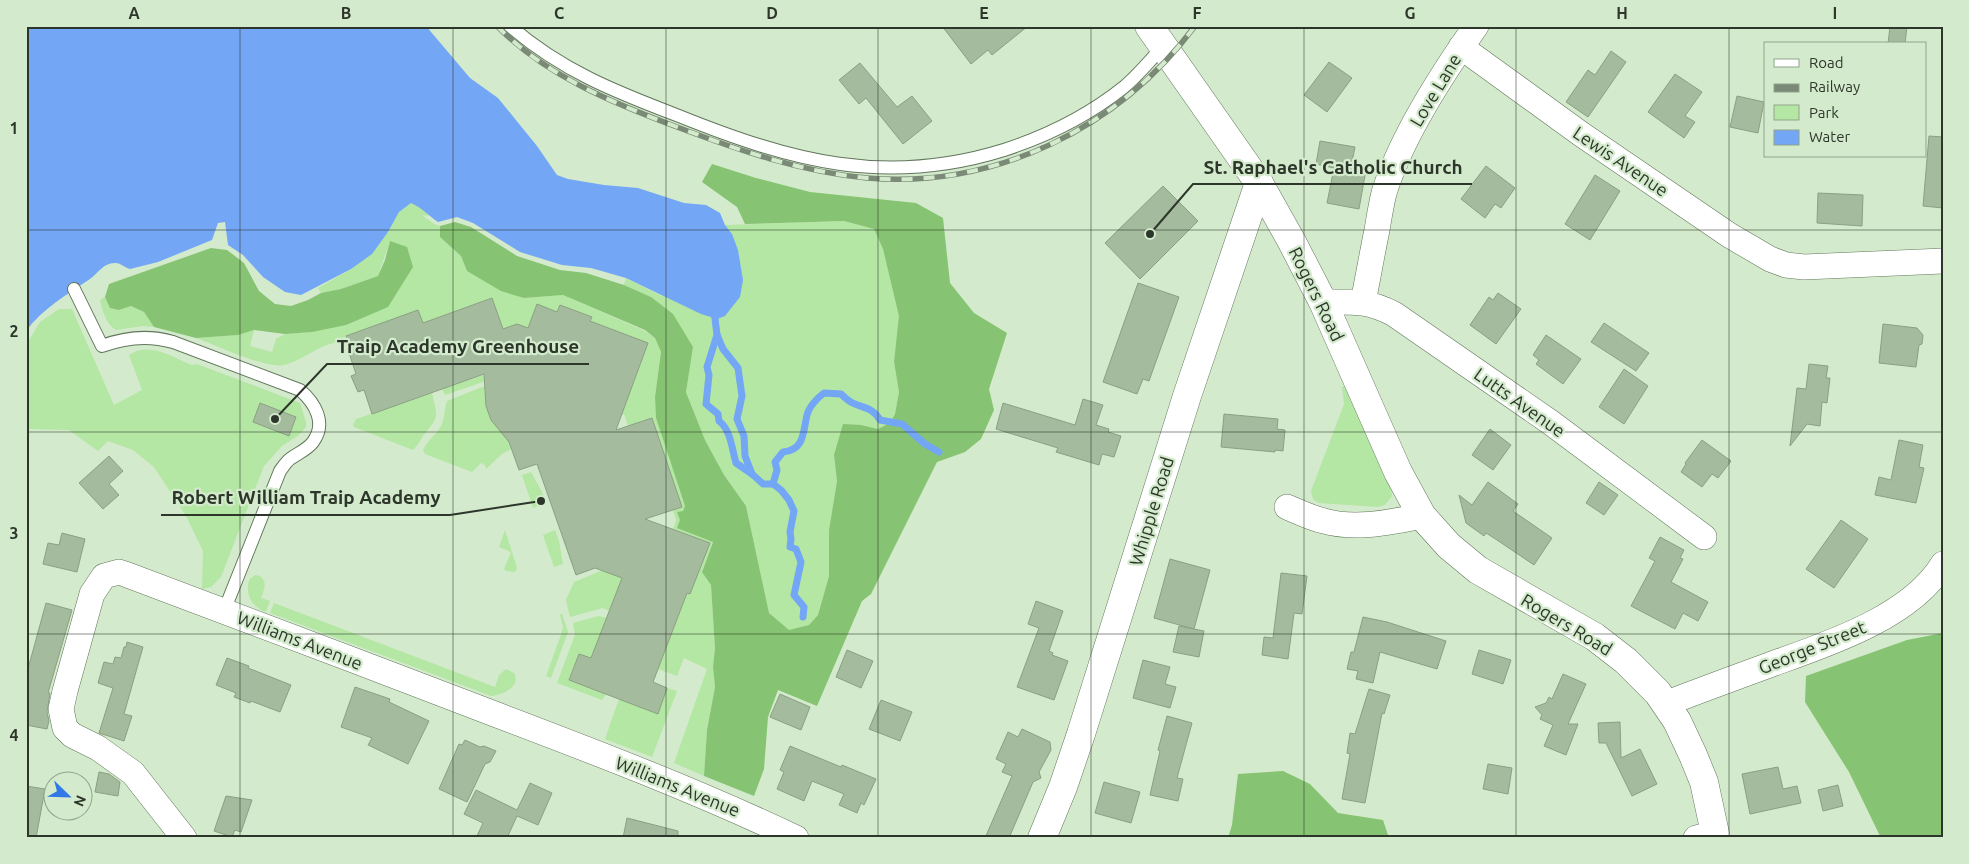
<svg xmlns="http://www.w3.org/2000/svg" width="1969" height="864" font-family="Ubuntu,sans-serif">
	<style>
		.green { fill: #b4e6a4 }
		.forest { fill: #86c372 }
		.water { fill: #73a6f5 }
		.lines { fill: none; stroke-linecap: round; stroke-linejoin: round }
		.stream { stroke: #73a6f5; stroke-width: 7 }
		.building { fill: #a4bb9d; stroke: #8aa083 }
		.lane-casing { stroke: #62775c; stroke-width: 14 }
		.street-casing { stroke: #62775c; stroke-width: 26 }
		.secondary-casing { stroke: #62775c; stroke-width: 29 }
		.lane { stroke: #fff; stroke-width: 12 }
		.street { stroke: #fff; stroke-width: 25 }
		.secondary { stroke: #fff; stroke-width: 28 }
		.rail-casing { stroke: #7a8a76; stroke-width: 5.5 }
		.rail { stroke: #d3ebcc; stroke-width: 4; stroke-dasharray: 11; stroke-linecap: butt }
		.grid { fill: none; stroke: #2d362a; stroke-width: 1; stroke-opacity: 0.55 }
		.labels { text-anchor: middle; dominant-baseline: central; stroke-width: 4.5; stroke-linejoin: round; paint-order: stroke }
		.street-label { font-size: 18px; fill: #2d362a; stroke: #d3ebcc }
		.leader { fill: none; stroke: #2d362a; stroke-width: 2 }
		.callout-dot { fill: #2d362a; stroke: #d3ebcc; stroke-width: 2 }
		.callout-label { font-size: 19px; text-anchor: middle; font-weight: bold; fill: #2d362a; stroke: #d3ebcc; stroke-width: 4.5; stroke-linejoin: round; paint-order: stroke }
		.neatline { fill: none; stroke: #2d362a; stroke-width: 2 }
		.grid-label { font-size: 16px; text-anchor: middle; font-weight: bold; fill: #2d362a }
	</style>
	<rect width="100%" height="100%" fill="#d3ebcc"/>
	<!-- green -->
	<g class="green">
		<path d="M 411,203 L 423,208 L 429,216 L 422,215 L 434,224 L 440,226 L 440,237 L 461,256 L 467,271 L 524,298 L 563,295 L 645,331 L 655,338 L 661,352 L 655,397 L 656,418 L 685,506 L 683,511 L 713,541 L 702,571 L 711,585 L 715,648 L 713,667 L 715,687 L 707,730 L 704,776 L 674,763 L 707,669 L 684,658 L 677,676 L 658,669 L 687,593 L 690,594 L 710,543 L 673,529 L 676,520 L 673,510 L 682,507 L 652,418 L 628,426 L 624,414 L 613,418 L 623,410 L 648,343 L 590,321 L 592,317 L 560,305 L 557,312 L 537,304 L 528,328 L 503,329 L 491,298 L 423,323 L 418,310 L 346,336 C 340,343 330,343 322,347 C 309,353 297,362 284,365 C 265,369 216,345 196,338 L 238,335 L 254,330 L 250,346 L 272,352 L 276,339 L 285,334 L 312,332 L 388,307 L 390,241 L 378,276 L 341,289 L 321,293 L 318,288 L 351,269 L 388,232 L 399,212 Z"/>
		<polygon points="844,221 874,229 883,249 900,316 894,362 899,392 895,414 890,423 878,429 861,425 834,455 837,481 829,530 829,576 818,615 809,625 789,631 769,613 746,506 724,475 705,440 686,391 693,347 651,297 624,285 626,278 662,296 732,234 725,225"/>
		<path d="M 105,297 L 111,308 L 119,310 L 131,306 L 144,312 L 154,327 L 143,326 L 116,330 C 106,324 103,312 100,300 Z"/>
		<path d="M 59,309 L 72,309 L 114,405 L 142,390 L 129,355 C 150,341 171,357 192,365 L 197,364 L 300,403 L 306,422 L 306,427 L 299,435 L 282,446 L 264,466 L 221,577 L 211,587 L 202,589 L 203,551 L 186,516 L 154,467 L 133,450 L 108,441 L 98,451 L 69,430 L 26,429 L 26,345 L 40,322 Z"/>
		<polygon points="483,375 486,381 445,395 442,389"/>
		<path d="M 487,385 L 486,406 L 491,420 L 512,444 L 511,449 L 502,454 L 486,469 L 485,465 L 481,463 L 472,472 L 425,454 L 423,450 C 427,441 436,435 441,426 C 445,418 444,410 447,401 Z"/>
		<polygon points="1344,386 1391,487 1392,496 1385,505 1377,507 1319,503 1313,499 1311,491 1344,404 1342,387"/>
		<path d="M 432,393 C 438,419 439,416 423,436 C 420,441 417,446 413,450 L 354,427 L 353,425 L 356,419 Z"/>
		<polygon points="531,472 542,492 546,503 533,508 522,475"/>
		<polygon points="505,530 517,568 515,572 506,571 504,569 511,552 499,547"/>
		<polygon points="555,530 559,541 563,564 554,567 543,535"/>
		<polygon points="603,570 622,578 610,611 603,608 570,617 566,600 574,582"/>
		<path d="M 255,575 L 260,576 C 268,583 264,589 261,598 L 270,601 L 266,612 C 252,607 245,595 249,580 Z"/>
		<path d="M 274,603 L 495,687 L 499,675 L 506,669 L 514,673 C 521,687 503,695 491,696 L 270,613 Z"/>
		<polygon points="562,613 568,632 551,678 546,676 562,632 563,627 560,615"/>
		<polygon points="598,616 607,618 591,658 579,654 569,679 606,694 602,700 557,683 575,635 573,623"/>
		<polygon points="667,688 677,691 652,757 605,739 619,699 657,713"/>
	</g>
	<!-- forest -->
	<g class="forest">
		<polygon points="712,164 756,178 810,192 916,203 943,218 950,283 974,313 1007,333 989,389 994,410 981,439 965,452 937,462 871,594 862,601 817,706 778,690 768,717 764,769 754,796 704,776 707,730 715,687 713,667 715,648 711,585 702,572 713,542 677,528 680,520 677,512 683,511 685,506 656,418 655,397 661,352 655,338 645,330 563,295 524,298 501,291 467,271 461,256 440,237 440,226 455,222 471,227 517,256 560,270 586,273 624,285 651,297 673,314 693,347 686,392 705,440 724,475 746,506 769,613 789,630 809,625 818,615 829,576 829,530 837,481 834,455 843,424 861,425 878,429 890,423 895,414 899,392 894,362 899,316 883,249 874,229 844,221 745,224 737,207 702,182"/>
		<polygon points="390,241 407,247 413,267 388,307 346,325 312,332 285,334 254,330 238,335 196,338 154,327 144,312 131,306 119,310 110,308 105,297 109,284 211,248 227,250 244,263 259,291 275,304 291,306 308,300 321,293 341,289 378,276 385,260"/>
		<polygon points="1943,633 1943,838 1881,838 1849,772 1805,702 1806,676 1907,640"/>
		<polygon points="1283,771 1310,784 1338,813 1383,820 1389,838 1228,838 1232,825 1238,774"/>
	</g>
	<!-- water -->
	<path class="water" d="M 26,26 L 426,26 L 470,78 L 498,98 L 537,146 L 557,175 L 568,179 L 604,185 L 638,188 L 684,203 L 706,205 L 720,213 L 725,225 L 732,234 L 738,250 L 743,280 L 740,297 L 725,316 L 717,319 L 701,314 L 626,278 L 591,268 L 562,265 L 520,252 L 473,223 L 457,217 L 438,222 C 428,215 422,208 411,203 L 399,212 L 388,232 L 372,254 L 351,269 L 301,295 L 285,292 L 263,277 L 243,255 L 228,245 L 225,222 L 218,223 L 212,240 L 158,262 L 130,269 C 126,268 120,263 116,263 C 104,262 98,273 90,279 C 68,294 43,308 26,331 Z"/>
	<g class="lines">
		<!-- stream -->
		<g class="stream">
			<polyline points="714,310 717,335 723,349 738,368 742,396 737,419 744,436 745,456 752,474 763,484 773,484 781,490 789,500 794,511 790,532 791,539 790,547 796,549 801,562 794,595 804,607 803,617"/>
			<path d="M 717,335 L 707,367 L 709,375 L 706,404 L 718,414 L 719,421 C 731,430 732,450 736,463 L 752,474"/>
			<path d="M 773,484 L 777,470 L 775,462 L 783,452 C 805,450 803,431 807,415 C 809,407 817,398 824,393 L 841,394 C 845,398 849,402 855,404 C 865,408 874,409 880,420 L 902,424 L 925,444 L 939,452"/>
		</g>
	</g>
	<!-- building -->
	<g class="building">
		<polygon points="942,26 1028,26 992,55 988,50 971,64"/>
		<polygon points="1890,26 1907,26 1905,44 1888,44"/>
		<polygon points="1611,51 1626,62 1588,117 1566,102 1588,70 1595,75"/>
		<polygon points="1329,62 1352,78 1327,112 1304,95"/>
		<polygon points="860,63 897,107 912,96 932,121 903,144 866,98 859,104 839,80"/>
		<polygon points="1675,74 1702,92 1685,116 1695,122 1684,138 1648,112"/>
		<polygon points="1737,96 1764,102 1758,133 1730,127"/>
		<polygon points="1929,136 1943,137 1943,208 1923,206"/>
		<polygon points="1320,141 1355,147 1351,167 1366,170 1359,209 1327,203 1334,168 1316,164"/>
		<polygon points="1486,166 1515,188 1501,208 1495,204 1485,218 1461,199"/>
		<polygon points="1595,175 1620,191 1590,240 1565,224"/>
		<polygon points="1163,186 1198,221 1140,279 1105,243"/>
		<polygon points="1818,193 1863,195 1862,226 1817,223"/>
		<polygon points="1138,283 1179,297 1149,381 1143,379 1137,394 1103,382"/>
		<polygon points="1498,293 1521,309 1496,344 1470,325 1489,297 1493,300"/>
		<polygon points="492,298 503,329 517,324 528,328 537,304 557,312 560,305 592,317 590,321 648,343 616,430 652,418 682,507 645,519 710,543 690,594 687,593 653,682 667,688 658,714 569,680 579,654 591,658 622,578 595,568 576,575 537,464 519,470 509,442 491,420 486,406 484,374 372,414 364,390 358,392 351,376 356,374 348,350 350,349 346,336 418,310 423,323"/>
		<polygon points="1604,323 1649,353 1636,371 1591,342"/>
		<polygon points="1883,324 1917,328 1923,335 1922,344 1919,345 1916,367 1879,363"/>
		<polygon points="1546,335 1581,359 1563,384 1536,364 1539,360 1533,355"/>
		<polygon points="1809,364 1828,366 1826,378 1830,378 1827,403 1822,402 1820,426 1807,424 1790,446 1797,388 1806,389"/>
		<polygon points="1624,369 1648,386 1624,424 1599,407"/>
		<polygon points="1083,399 1103,405 1096,425 1109,429 1108,432 1121,436 1114,457 1102,454 1099,465 1056,452 1058,448 996,429 1003,403 1075,425"/>
		<polygon points="260,403 296,417 289,436 253,422"/>
		<polygon points="1224,414 1278,419 1277,429 1285,430 1283,451 1275,450 1275,452 1221,447"/>
		<polygon points="1490,429 1511,445 1493,470 1472,455"/>
		<polygon points="1702,440 1731,461 1718,478 1712,474 1702,487 1681,472 1686,464 1685,463"/>
		<polygon points="1899,440 1923,445 1919,467 1924,468 1916,503 1875,495 1879,477 1891,480"/>
		<polygon points="109,456 123,471 109,484 119,495 103,509 79,483"/>
		<polygon points="1488,482 1518,504 1513,511 1552,538 1534,565 1494,538 1486,533 1484,536 1466,523 1459,495 1472,505"/>
		<polygon points="1599,482 1618,495 1604,515 1586,503"/>
		<polygon points="1841,520 1868,539 1834,588 1806,569"/>
		<polygon points="62,533 85,539 77,572 43,564 48,543 59,545"/>
		<polygon points="1660,537 1684,550 1680,558 1683,559 1671,582 1708,602 1698,621 1683,613 1675,629 1631,606 1655,561 1649,558"/>
		<polygon points="1170,559 1210,570 1194,629 1154,618"/>
		<polygon points="1281,573 1307,576 1302,614 1294,613 1288,659 1262,655 1264,637 1273,638"/>
		<polygon points="1036,601 1063,611 1049,651 1053,653 1052,655 1068,661 1054,700 1017,687 1039,628 1028,624"/>
		<polygon points="46,603 72,610 48,693 50,693 47,712 49,721 47,729 26,725 26,676"/>
		<polygon points="1363,617 1387,622 1446,641 1437,669 1380,652 1373,683 1356,679 1358,671 1347,669 1351,652 1354,652"/>
		<polygon points="1179,626 1204,631 1199,657 1173,652"/>
		<polygon points="127,642 143,647 124,714 132,716 124,741 99,733 113,688 98,683 104,662 113,664 115,657 121,658 124,647 126,647"/>
		<polygon points="847,650 873,661 861,688 836,677"/>
		<polygon points="1479,650 1511,660 1503,684 1472,674"/>
		<polygon points="227,658 249,666 248,668 291,685 280,712 251,701 250,703 234,697 236,693 216,685"/>
		<polygon points="1143,660 1170,667 1165,684 1176,687 1170,708 1133,698"/>
		<polygon points="1563,674 1586,684 1568,724 1578,724 1566,755 1544,746 1553,725 1540,719 1542,715 1535,707 1546,703 1549,697 1552,699"/>
		<polygon points="355,687 390,699 389,702 429,721 408,764 368,745 372,738 341,727"/>
		<polygon points="1369,689 1390,695 1384,714 1382,713 1365,803 1342,799 1350,754 1347,753 1350,733 1355,734"/>
		<polygon points="780,694 810,707 801,730 770,717"/>
		<polygon points="881,700 912,712 900,741 869,729"/>
		<polygon points="1167,716 1192,723 1177,778 1183,779 1178,801 1150,795 1160,751 1158,750"/>
		<polygon points="1620,722 1621,758 1640,749 1657,784 1632,796 1606,743 1599,743 1598,723"/>
		<polygon points="1022,729 1050,742 1051,750 1039,772 1041,778 1033,782 1009,838 985,838 1012,776 1002,772 1006,764 996,759 1008,732 1018,737"/>
		<polygon points="465,740 480,747 484,746 496,751 490,762 485,764 467,802 439,789 459,744 462,745"/>
		<polygon points="790,746 841,767 842,765 876,779 864,805 861,803 857,813 839,805 844,794 812,781 804,801 777,789 784,772 780,770"/>
		<polygon points="1488,764 1512,768 1508,794 1483,789"/>
		<polygon points="1778,767 1783,789 1797,786 1801,803 1750,814 1742,774"/>
		<polygon points="99,772 109,774 120,782 118,796 95,792"/>
		<polygon points="1104,782 1140,792 1131,823 1095,813"/>
		<polygon points="530,783 552,793 538,825 517,816 507,838 476,838 483,823 464,814 476,790 517,810"/>
		<polygon points="1838,785 1843,806 1823,811 1818,790"/>
		<polygon points="26,786 45,789 36,838 26,838"/>
		<polygon points="226,796 252,800 241,832 235,830 232,837 214,831"/>
		<polygon points="627,818 678,831 678,838 623,838"/>
	</g>
	<g class="lines">
		<defs>
			<g id="lane">
				<path d="M 510,26 C 562,71 616,92 679,116 C 791,161 885,187 1004,150 C 1047,136 1089,115 1124,87 C 1138,75 1151,60 1163,46"/>
				<path d="M 74,289 L 102,346 C 126,337 149,335 173,342 L 300,390 C 315,403 327,423 313,442 C 307,450 298,453 290,459 C 286,462 283,467 280,471 L 224,611"/>
			</g>
			<g id="street">
				<polyline points="1461,47 1581,134 1729,235 1770,259 1786,265 1804,267 1943,261"/>
				<path d="M 1323,302 C 1353,302 1367,300 1394,314 L 1550,422 L 1704,537"/>
				<path d="M 1363,302 C 1368,278 1372,254 1377,230 C 1379,218 1381,205 1384,193 C 1401,137 1442,74 1476,26"/>
				<path d="M 1287,507 C 1299,512 1311,518 1324,521 C 1356,530 1390,522 1422,516"/>
				<path d="M 1665,704 C 1701,690 1737,677 1772,664 C 1828,644 1911,617 1943,564"/>
				<path d="M 184,838 L 133,773 L 98,748 L 72,735 L 65,728 L 61,709 L 65,691 L 92,594 L 104,576 L 119,572 L 125,574 C 247,620 370,666 492,713 C 595,752 697,791 796,838"/>
				<polyline points="1696,838 1715,833"/>
			</g>
			<g id="secondary">
				<polyline points="1149,26 1259,183 1292,242 1323,302 1398,472 1422,516 1449,546 1478,570 1595,637 1626,661 1658,693 1677,721 1693,755 1704,782 1716,838"/>
				<polyline points="1042,838 1063,787 1081,734 1187,396 1259,183"/>
			</g>
		</defs>
		<!-- lane casing -->
		<use href="#lane" class="lane-casing"/>
		<!-- street casing -->
		<use href="#street" class="street-casing"/>
		<!-- secondary casing -->
		<use href="#secondary" class="secondary-casing"/>
		<!-- lane -->
		<use href="#lane" class="lane"/>
		<!-- street -->
		<use href="#street" class="street"/>
		<!-- secondary -->
		<use href="#secondary" class="secondary"/>
		<defs>
			<path id="rail" d="M 497,26 C 546,76 613,103 677,127 C 738,150 801,172 867,178 C 995,189 1119,128 1195,26"/>
		</defs>
		<!-- rail casing -->
		<use href="#rail" class="rail-casing"/>
		<!-- rail -->
		<use href="#rail" class="rail"/>
	</g>
	<!-- grid -->
	<path class="grid" d="M 240,26 L 240,838M 453,26 L 453,838M 666,26 L 666,838M 878,26 L 878,838M 1091,26 L 1091,838M 1304,26 L 1304,838M 1516,26 L 1516,838M 1729,26 L 1729,838M 26,230 L 1943,230M 26,432 L 1943,432M 26,634 L 1943,634"/>
	<g class="labels">
		<!-- street labels -->
		<g class="street-label">
			<text transform="translate(1435 90) rotate(-59)">Love Lane</text>
			<text transform="translate(1621 161) rotate(34)">Lewis Avenue</text>
			<text transform="translate(1317 294) rotate(64)">Rogers Road</text>
			<text transform="translate(1520 402) rotate(35)">Lutts Avenue</text>
			<text transform="translate(1151 511) rotate(-73)">Whipple Road</text>
			<text transform="translate(1567 624) rotate(31)">Rogers Road</text>
			<text transform="translate(300 640) rotate(21)">Williams Avenue</text>
			<text transform="translate(1812 647) rotate(-22)">George Street</text>
			<text transform="translate(678 786) rotate(22)">Williams Avenue</text>
		</g>
	</g>
	<!-- callouts -->
	<path class="leader" d="M1150 234L1193 184H1472M275 419L327 364H589M541 501L450 515H161"/>
	<g class="callout-dot">
		<circle cx="1150" cy="234" r="5"/>
		<circle cx="275" cy="419" r="5"/>
		<circle cx="541" cy="501" r="5"/>
	</g>
	<g class="callout-label">
		<text x="1333" y="174">St. Raphael's Catholic Church</text>
		<text x="458" y="353">Traip Academy Greenhouse</text>
		<text x="306" y="504">Robert William Traip Academy</text>
	</g>
	<!-- border -->
	<rect width="1969" height="864" fill="none" stroke="#d3ebcc" stroke-width="55"/>
	<!-- legend -->
	<rect x="1764" y="42" width="162" height="115" fill="#d3ebcc" stroke="#91a38b"/>
	<rect x="1774" y="59" width="25" height="8" fill="#ffffff" stroke="#91a38b"/>
	<text x="1809" y="68" font-size="15" fill="#2d362a">Road</text>
	<rect x="1774" y="84" width="25" height="8" fill="#7a8a76" stroke="#91a38b"/>
	<text x="1809" y="92" font-size="15" fill="#2d362a">Railway</text>
	<rect x="1774" y="105" width="25" height="15" fill="#b4e6a4" stroke="#91a38b"/>
	<text x="1809" y="118" font-size="15" fill="#2d362a">Park</text>
	<rect x="1774" y="130" width="25" height="15" fill="#73a6f5" stroke="#91a38b"/>
	<text x="1809" y="142" font-size="15" fill="#2d362a">Water</text>
	<!-- north arrow -->
	<g transform="translate(68 796) rotate(113)"><circle r="24" fill="#d3ebcc" stroke="#91a38b"/>
	<path d="M0-4L9 19L0 12L-9 19Z" fill="#3179e6"/>
	<text y="-8" font-size="14" font-weight="bold" text-anchor="middle" fill="#2d362a">N</text>
	</g>
	<rect x="28" y="28" width="1914" height="808" class="neatline"/>
	<g class="grid-label">
		<text x="134" y="19">A</text>
		<text x="346" y="19">B</text>
		<text x="559" y="19">C</text>
		<text x="772" y="19">D</text>
		<text x="984" y="19">E</text>
		<text x="1197" y="19">F</text>
		<text x="1410" y="19">G</text>
		<text x="1622" y="19">H</text>
		<text x="1835" y="19">I</text>
		<text x="14" y="134">1</text>
		<text x="14" y="337">2</text>
		<text x="14" y="539">3</text>
		<text x="14" y="741">4</text>
	</g>
</svg>
